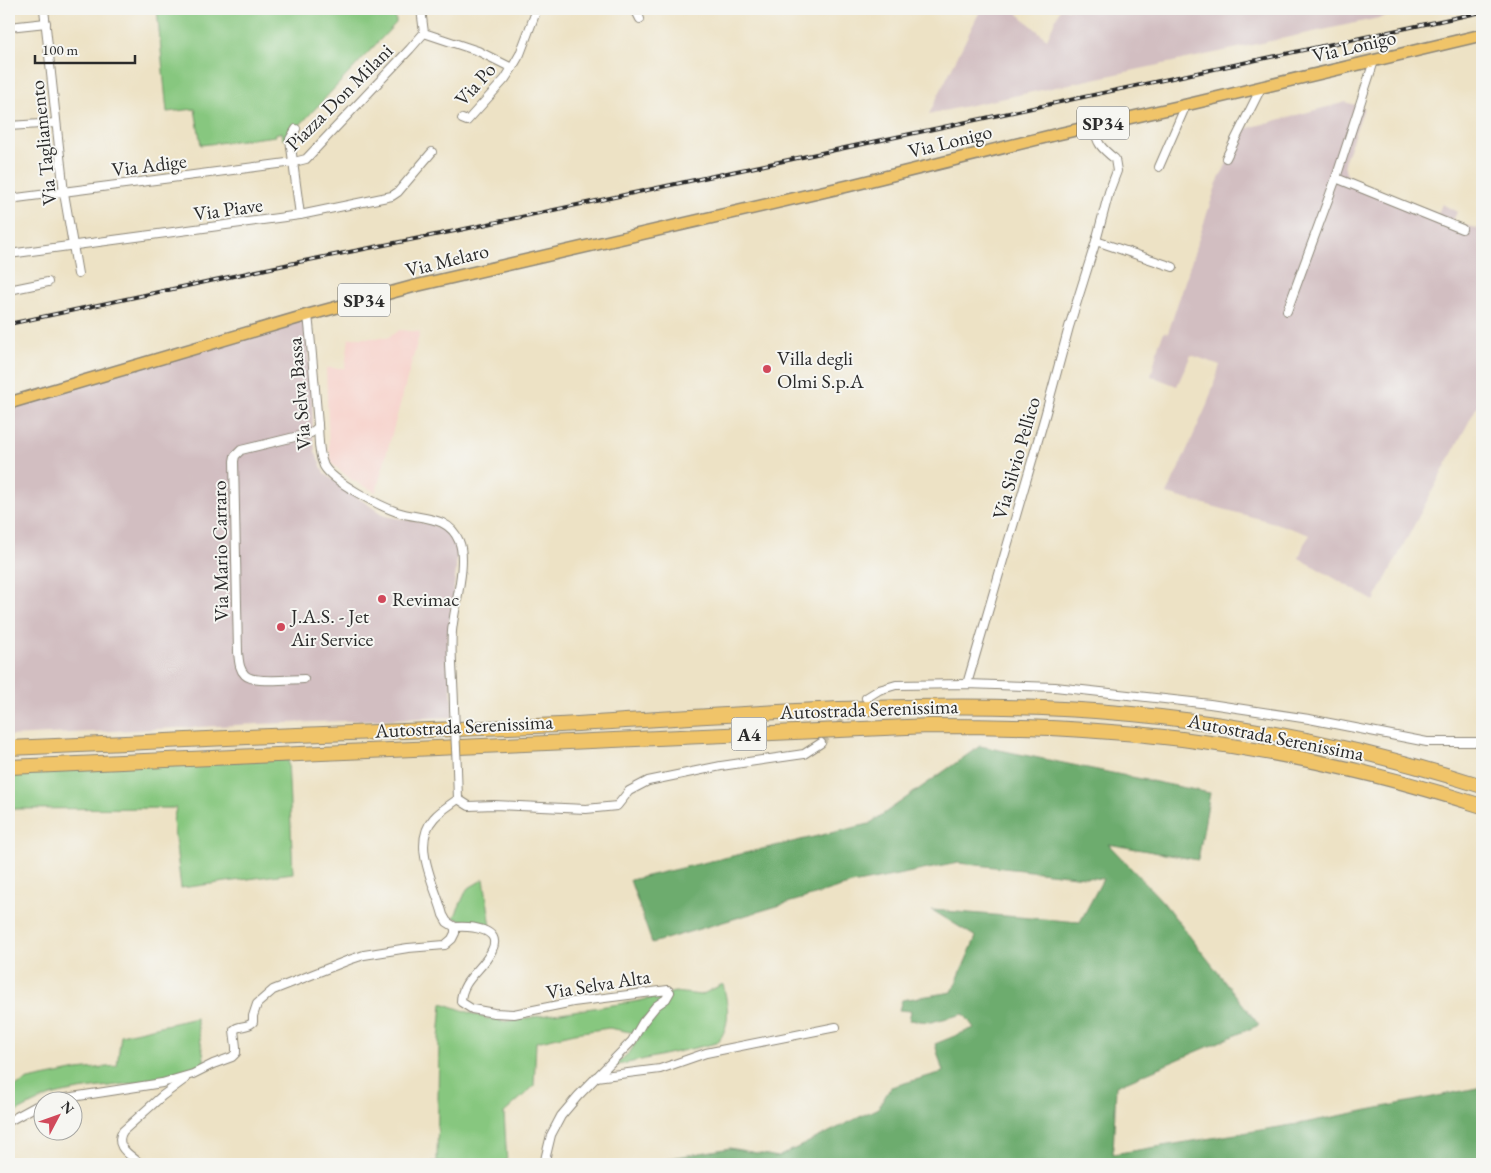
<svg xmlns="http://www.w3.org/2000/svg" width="1491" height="1173" font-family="'EB Garamond',serif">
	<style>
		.built { fill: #f7d0c9 }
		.industrial { fill: #d2bec1 }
		.green { fill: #87c77f; stroke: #597955 }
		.forest { fill: #6dac6e; stroke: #4c6c4c }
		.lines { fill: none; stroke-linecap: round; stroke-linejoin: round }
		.street-tunnel { stroke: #c6bda6; stroke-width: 8; stroke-dasharray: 8 4; stroke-linecap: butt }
		.street-casing { stroke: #8c8678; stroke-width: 10 }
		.primary-casing { stroke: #8c8678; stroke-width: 14 }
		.highway-casing { stroke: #8c8678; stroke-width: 16 }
		.street { stroke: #fff; stroke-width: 8 }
		.primary { stroke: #f0c469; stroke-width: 11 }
		.highway { stroke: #f0c469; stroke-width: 14 }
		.rail-casing { stroke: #2b2b2b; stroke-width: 4 }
		.rail { stroke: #f6f6f2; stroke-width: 2; stroke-dasharray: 5.5; stroke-linecap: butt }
		.street-bridge-casing { stroke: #8c8678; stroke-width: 10; stroke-linecap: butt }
		.street-bridge { stroke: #fff; stroke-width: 8 }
		.poi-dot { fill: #d1495b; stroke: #f6f6f2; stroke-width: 2 }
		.labels { text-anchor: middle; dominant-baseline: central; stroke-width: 4; stroke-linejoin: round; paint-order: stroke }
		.shield { fill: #f6f6f2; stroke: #686867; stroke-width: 1 }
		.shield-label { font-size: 19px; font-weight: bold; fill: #2b2b2b }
		.street-label { font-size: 20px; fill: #2b2b2b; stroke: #f6f6f2 }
		.poi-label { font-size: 20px; fill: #2b2b2b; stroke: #f6f6f2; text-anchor: start }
	</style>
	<rect width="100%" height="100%" fill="#f6f6f2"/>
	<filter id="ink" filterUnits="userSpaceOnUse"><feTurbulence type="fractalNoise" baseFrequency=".02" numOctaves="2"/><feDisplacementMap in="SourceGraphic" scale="10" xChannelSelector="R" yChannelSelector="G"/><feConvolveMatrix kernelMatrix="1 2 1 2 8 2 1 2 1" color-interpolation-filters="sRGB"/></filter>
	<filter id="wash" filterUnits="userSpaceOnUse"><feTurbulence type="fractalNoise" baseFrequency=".0096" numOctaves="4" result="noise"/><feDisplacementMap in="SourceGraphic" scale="20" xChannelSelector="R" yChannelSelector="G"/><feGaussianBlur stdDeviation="1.12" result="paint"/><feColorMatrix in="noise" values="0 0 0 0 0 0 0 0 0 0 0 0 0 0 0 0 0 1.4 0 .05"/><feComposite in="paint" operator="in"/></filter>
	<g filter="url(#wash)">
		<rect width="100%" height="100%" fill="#ede2c5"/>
		<!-- built -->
		<polygon class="built" points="400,330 420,332 376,492 352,480 332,464 329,449 326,368 345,368 349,338 387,338"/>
		<!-- industrial -->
		<g class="industrial">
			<polygon points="981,9 1016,9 1018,14 1047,39 1060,9 1421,9 929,114"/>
			<polygon points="1346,102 1364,108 1344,163 1346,173 1352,181 1438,214 1442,204 1457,212 1452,223 1482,229 1482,397 1374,601 1299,558 1304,544 1310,535 1275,523 1167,494 1207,405 1220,365 1191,355 1177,386 1151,376 1159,344 1164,332 1168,333 1217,183 1244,129"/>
			<polygon points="304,317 312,386 313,435 315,451 324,473 345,489 385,516 431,524 441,529 455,540 457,549 456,570 448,639 453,717 259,724 9,736 9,401"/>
		</g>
		<!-- green -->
		<g class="green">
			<polygon points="157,9 395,9 396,23 296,129 295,127 283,140 282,132 275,134 276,136 201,145 195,109 167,112"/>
			<polygon points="288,759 293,873 181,888 173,821 176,808 9,809 9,771"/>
			<polygon points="484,879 491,927 454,918 467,889"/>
			<path d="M 723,984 C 728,1005 732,1025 717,1043 L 614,1066 L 630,1052 L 641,1034 L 609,1028 L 575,1033 L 536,1042 L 534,1086 L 504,1113 L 507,1164 L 432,1162 L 437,1162 L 439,1039 L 442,1003 L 488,1019 L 500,1015 L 501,1022 L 639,1001 L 675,992 L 701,995 Z"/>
			<path d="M 196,1018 L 205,1063 C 158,1088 101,1082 51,1096 C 36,1101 22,1109 9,1116 L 9,1090 L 28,1080 L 77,1070 L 117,1066 L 121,1035 Z"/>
		</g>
		<!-- forest -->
		<polygon class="forest" points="980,746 1210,793 1198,860 1108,844 1163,902 1259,1025 1116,1086 1113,1154 1304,1123 1482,1087 1482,1164 658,1164 671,1158 730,1148 778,1157 878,1108 891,1087 943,1072 935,1044 974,1028 964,1014 931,1022 909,1020 911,1011 899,1010 902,1000 952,992 976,937 932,910 1080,922 1103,879 958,863 852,884 652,943 630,880 869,824"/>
	</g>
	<g filter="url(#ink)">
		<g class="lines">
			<!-- street-tunnel -->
			<polyline class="street-tunnel" points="821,743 866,698"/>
			<defs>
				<g id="street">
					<polyline points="44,9 64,193 78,274"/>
					<polyline points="635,9 640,19"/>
					<polyline points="9,27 46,23"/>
					<polyline points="424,33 478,51 512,68"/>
					<polyline points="1374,61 1336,178 1462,229"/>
					<polyline points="462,119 467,121 505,79 512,68 520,54 537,9"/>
					<polyline points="9,126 56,123"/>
					<polyline points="296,129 290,139 300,215"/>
					<polyline points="1226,158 1262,86"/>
					<polyline points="1159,167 1186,105"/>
					<polyline points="9,199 294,162 306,159 410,49 424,33 421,9"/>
					<polyline points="1096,241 1173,267"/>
					<polyline points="9,254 300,215 392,196 398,192 432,152"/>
					<polyline points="9,290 48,282"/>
					<polyline points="1287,311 1336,178"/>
					<path d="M 308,315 C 312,351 315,388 318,425 C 319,439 318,452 324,466 C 333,482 380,506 397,512 C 420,520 448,514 459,541 C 468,562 454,607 452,631 C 450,656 454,683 454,708"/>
					<path d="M 304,679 C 291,679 254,684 245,675 C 239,669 239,661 238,652 L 234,461 L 235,456 L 241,450 L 311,433 L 318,427 L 318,424"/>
					<path d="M 967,684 L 1045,416 L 1069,327 L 1096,241 L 1109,192 L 1117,171 L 1115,159 C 1101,148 1096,143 1094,125"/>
					<polyline points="866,698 879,690 896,685 967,684 1055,687 1210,704 1309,719 1427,742 1482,742"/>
					<polyline points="458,799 469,806 494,805 586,809 617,806 629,791 648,781 721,766 804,754 821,743"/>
					<path d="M 455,927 C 469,926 503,928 492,950 C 484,969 461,979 461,1002 L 472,1009 L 494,1013 L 514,1014 L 573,1002 L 668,990 L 670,992 L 666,999 L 656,1006 L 643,1022 L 632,1041 L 578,1096 L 561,1116 L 551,1135 L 544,1164"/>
					<polyline points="596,1077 660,1069 706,1053 836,1027"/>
					<path d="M 53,1100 L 162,1083 L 193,1074 L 213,1064 L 232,1057 L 236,1053 L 236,1047 L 234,1030 C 239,1024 246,1029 253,1022 L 253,1016 L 257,1004 L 273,990 L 349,960 L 364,955 L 408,948 L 445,945 L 452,939 L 455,933 L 455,927 L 447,922 L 443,915 C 436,887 410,844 434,818 C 440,811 450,805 458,799 L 457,769"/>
					<polyline points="9,1121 42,1103"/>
					<path d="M 137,1161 C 127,1153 114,1145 123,1131 L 162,1096 L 185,1079"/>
				</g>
				<polyline id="primary" points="9,403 308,315 415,286 848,186 1058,134 1186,105 1482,35"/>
				<g id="highway">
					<path d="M 9,748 C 88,745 168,741 247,737 C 351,733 455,730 560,725 C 720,716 882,702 1043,708 C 1191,714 1341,741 1482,786"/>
					<path d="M 9,767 L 929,726 C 981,726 1032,726 1084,730 C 1219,738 1354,765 1482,806"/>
				</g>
			</defs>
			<!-- street casing -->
			<use href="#street" class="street-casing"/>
			<!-- primary casing -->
			<use href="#primary" class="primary-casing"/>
			<!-- highway casing -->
			<use href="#highway" class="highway-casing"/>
			<!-- street -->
			<use href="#street" class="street"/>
			<!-- primary -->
			<use href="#primary" class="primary"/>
			<!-- highway -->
			<use href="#highway" class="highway"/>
			<defs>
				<polyline id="rail" points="9,324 299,262 460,230 1482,12"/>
			</defs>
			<!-- rail casing -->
			<use href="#rail" class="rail-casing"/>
			<!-- rail -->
			<use href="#rail" class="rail"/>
			<defs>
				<polyline id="street-bridge" points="454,708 457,769"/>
			</defs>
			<!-- street-bridge casing -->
			<use href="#street-bridge" class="street-bridge-casing"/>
			<!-- street-bridge -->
			<use href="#street-bridge" class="street-bridge"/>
		</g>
	</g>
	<!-- markers -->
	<g class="poi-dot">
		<circle cx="767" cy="369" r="5"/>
		<circle cx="382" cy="599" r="5"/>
		<circle cx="281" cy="627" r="5"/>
	</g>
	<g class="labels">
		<!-- shield labels -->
		<g class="shield">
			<rect x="1077" y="106.5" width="52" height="33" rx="4"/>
			<rect x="338" y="283.5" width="52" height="33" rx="4"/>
			<rect x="731.5" y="717.5" width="35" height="33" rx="4"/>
		</g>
		<g class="shield-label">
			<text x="1103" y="123">SP34</text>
			<text x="364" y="300">SP34</text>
			<text x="749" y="734">A4</text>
		</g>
		<!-- street labels -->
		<g class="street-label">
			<text transform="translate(1354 46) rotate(-13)">Via Lonigo</text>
			<text transform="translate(475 84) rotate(-48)">Via Po</text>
			<text transform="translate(339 97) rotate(-45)">Piazza Don Milani</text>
			<text transform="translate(950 141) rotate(-14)">Via Lonigo</text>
			<text transform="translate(43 143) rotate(-96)">Via Tagliamento</text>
			<text transform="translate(149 165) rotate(-7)">Via Adige</text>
			<text transform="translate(228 209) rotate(-8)">Via Piave</text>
			<text transform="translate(447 260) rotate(-14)">Via Melaro</text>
			<text transform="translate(299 394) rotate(-95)">Via Selva Bassa</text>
			<text transform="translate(1016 458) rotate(-74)">Via Silvio Pellico</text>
			<text transform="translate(220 551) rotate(-91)">Via Mario Carraro</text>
			<text transform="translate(869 709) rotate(-2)">Autostrada Serenissima</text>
			<text transform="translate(464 726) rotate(-3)">Autostrada Serenissima</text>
			<text transform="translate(1276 737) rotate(11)">Autostrada Serenissima</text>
			<text transform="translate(598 984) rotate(-9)">Via Selva Alta</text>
		</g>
		<!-- poi labels -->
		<g class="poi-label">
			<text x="777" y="358">Villa degli<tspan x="777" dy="23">Olmi S.p.A</tspan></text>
			<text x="392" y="599">Revimac</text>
			<text x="291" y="616">J.A.S. - Jet<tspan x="291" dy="23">Air Service</tspan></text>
		</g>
	</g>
	<!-- margin -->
	<rect width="1491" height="1173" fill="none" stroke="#f6f6f2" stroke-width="30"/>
	<!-- north arrow -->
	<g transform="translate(58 1116) rotate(49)"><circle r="24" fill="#f6f6f2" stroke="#a5a5a2"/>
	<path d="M0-4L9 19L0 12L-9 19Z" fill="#d1495b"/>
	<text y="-8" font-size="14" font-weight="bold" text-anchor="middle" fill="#2b2b2b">N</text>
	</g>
	<!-- scale -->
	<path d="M35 55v8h100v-8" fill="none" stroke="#2b2b2b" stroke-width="2.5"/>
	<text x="42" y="55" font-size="15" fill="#2b2b2b" stroke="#f6f6f2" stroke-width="4" paint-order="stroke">100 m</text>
</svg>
